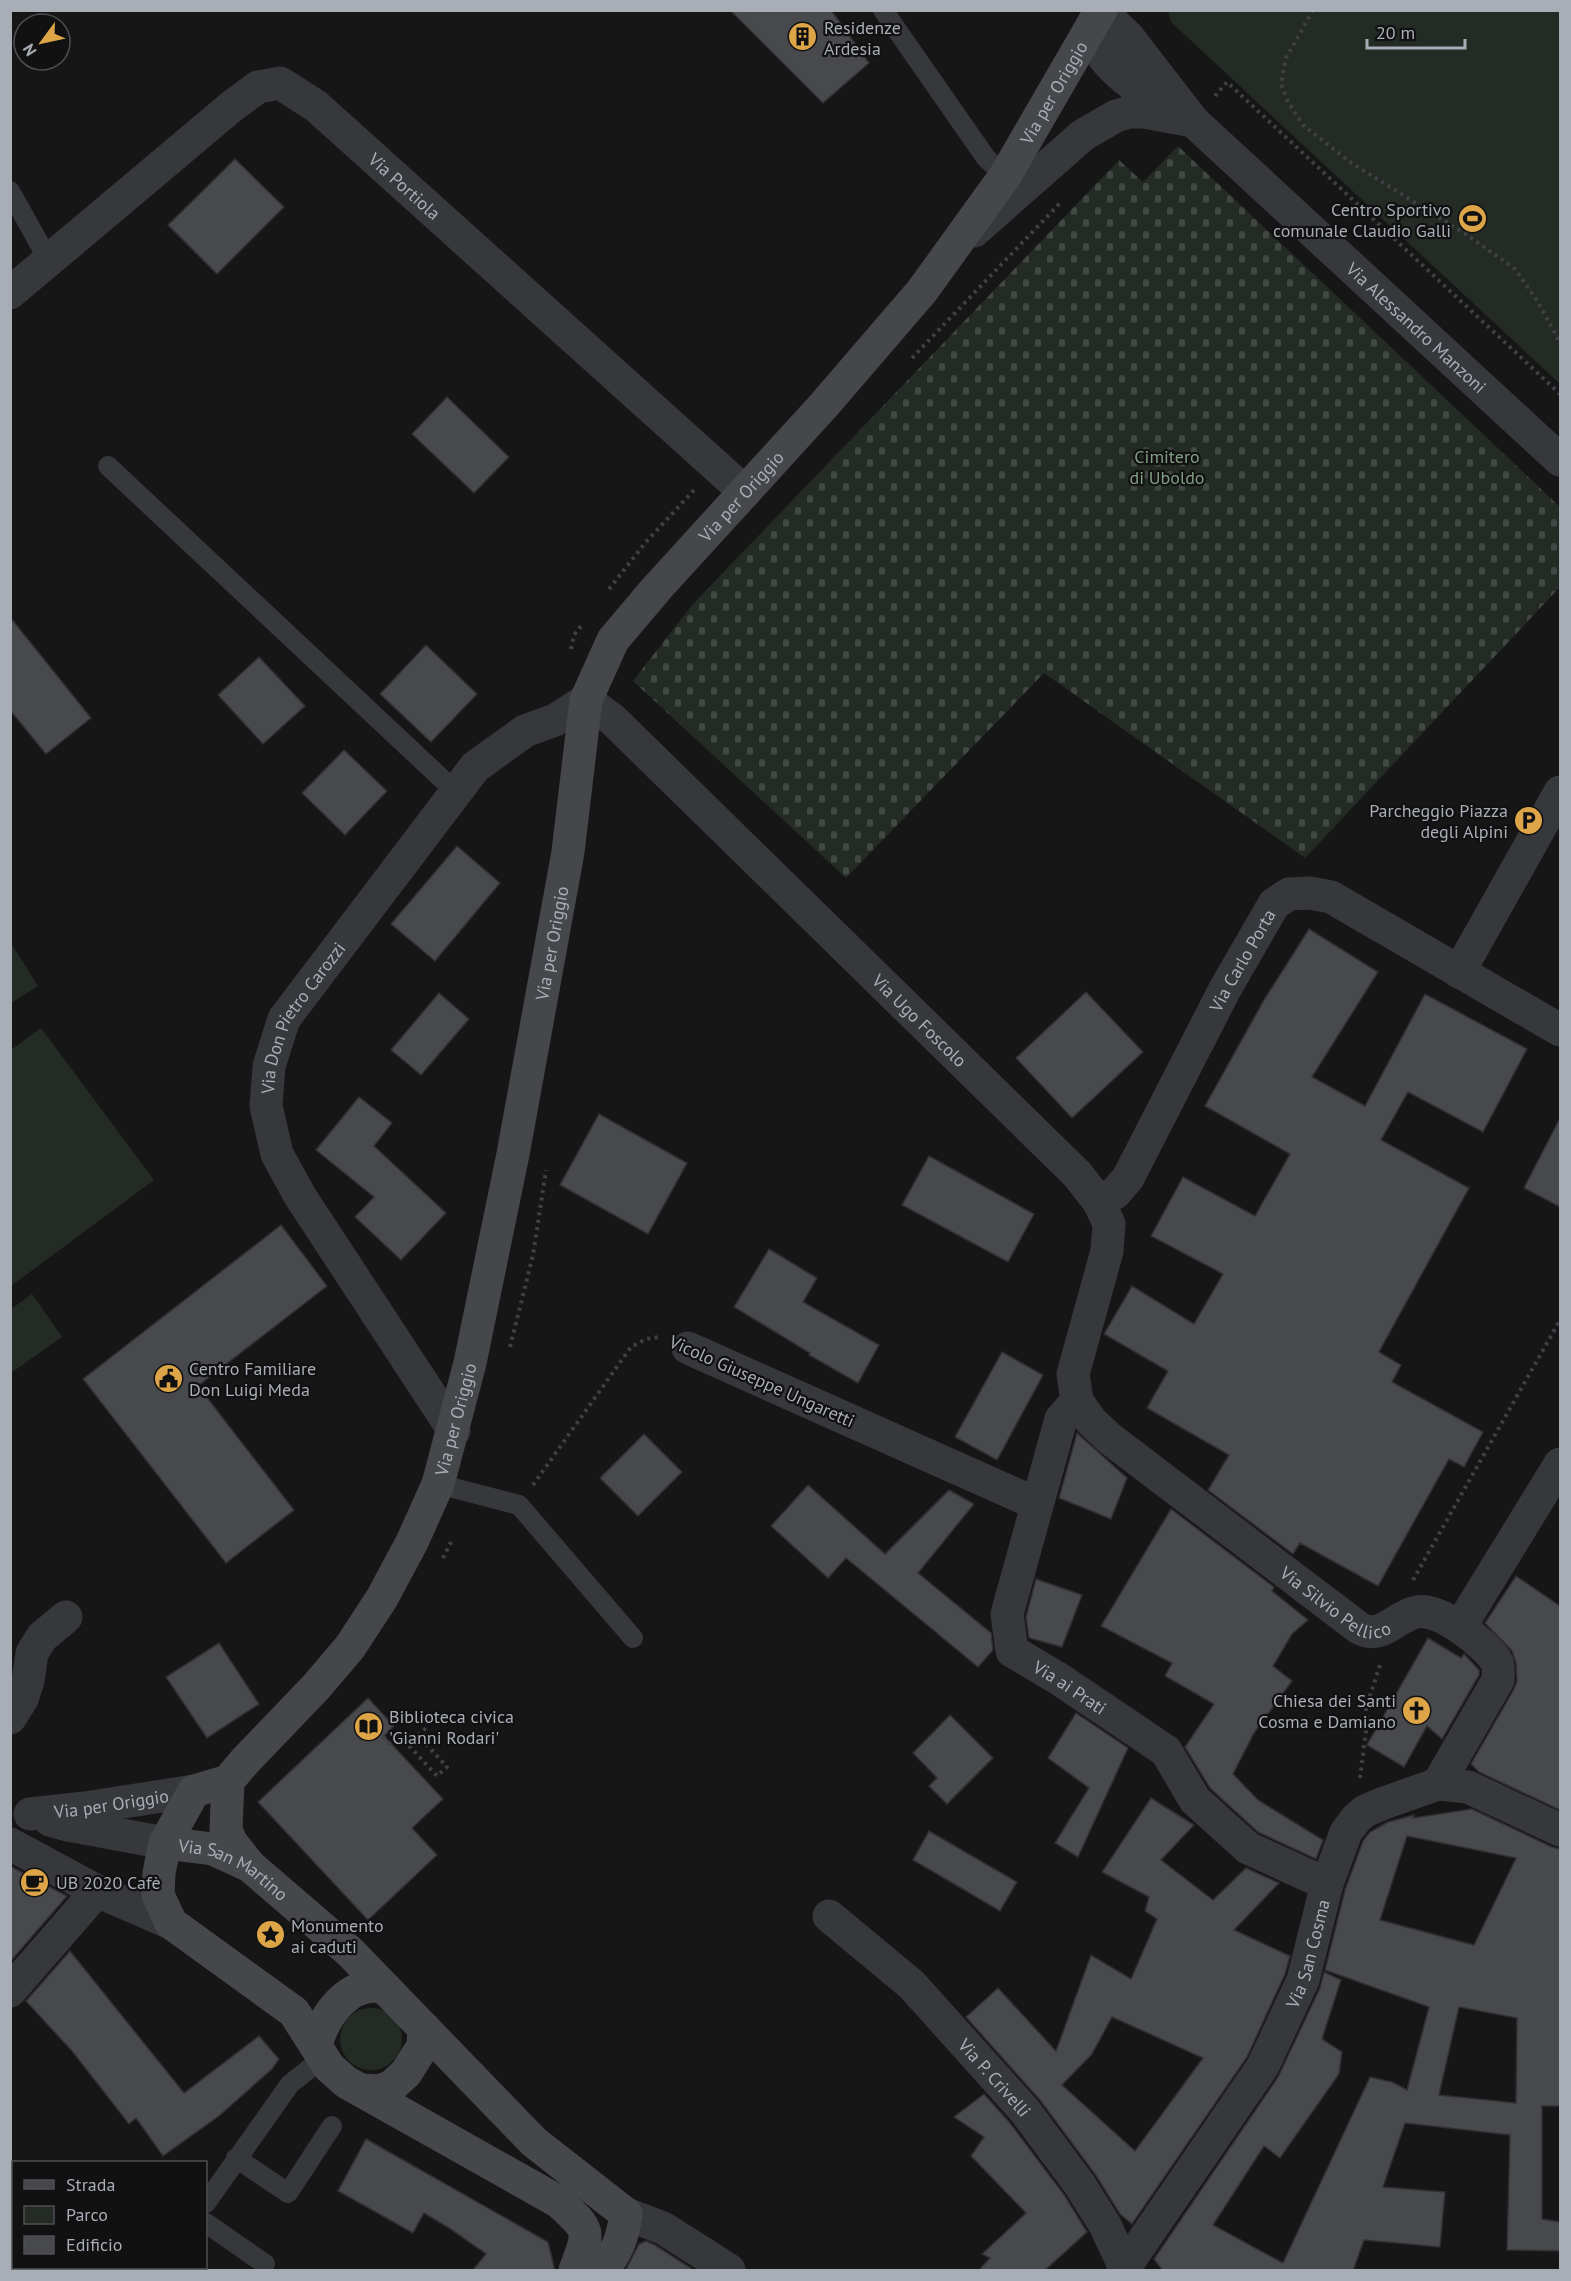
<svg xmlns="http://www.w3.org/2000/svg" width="1571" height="2281" font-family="'PT Sans',sans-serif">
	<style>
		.green { fill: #242b25 }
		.cemetery { fill: url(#cemetery-stones) }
		.building { fill: #48494c; stroke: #303033; stroke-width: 1.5; fill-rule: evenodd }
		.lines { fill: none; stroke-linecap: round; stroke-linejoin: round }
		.path { stroke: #3f4144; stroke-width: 4; stroke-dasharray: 3 4.5; stroke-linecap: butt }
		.lane { stroke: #37383c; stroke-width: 20 }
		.street { stroke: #37383c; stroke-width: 33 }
		.secondary { stroke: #45474b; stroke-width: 33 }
		.labels { text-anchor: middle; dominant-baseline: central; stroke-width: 4.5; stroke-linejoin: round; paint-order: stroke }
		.poi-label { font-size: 18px; fill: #a9adb6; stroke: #111112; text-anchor: start }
		.street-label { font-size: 18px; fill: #a9adb6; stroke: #111112 }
		.park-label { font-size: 18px; fill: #829e83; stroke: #111112 }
	</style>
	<defs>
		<pattern id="cemetery-stones" width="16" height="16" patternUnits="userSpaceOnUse" patternTransform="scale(1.5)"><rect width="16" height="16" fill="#242b25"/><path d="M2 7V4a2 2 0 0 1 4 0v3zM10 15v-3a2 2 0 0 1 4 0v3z" fill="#414742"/></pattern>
	</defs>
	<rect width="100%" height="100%" fill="#161617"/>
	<!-- green -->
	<g class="green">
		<polygon points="1168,11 1560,11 1560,384 1171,22"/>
		<polygon points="11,943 38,986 11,1003 10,1003"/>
		<polygon points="41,1028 154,1180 11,1286 11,1050"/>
		<polygon points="32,1294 62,1337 11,1373 11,1309"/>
		<circle cx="371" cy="2039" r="31"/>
	</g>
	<!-- cemetery -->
	<polygon class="cemetery" points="1178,146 1560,507 1560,587 1305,858 1044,673 846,878 633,681 693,604 1119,160 1143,182"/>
	<!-- building -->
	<g class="building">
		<polygon points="730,10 831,10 869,63 823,103"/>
		<polygon points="235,159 284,207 217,274 168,225"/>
		<polygon points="447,397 509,457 474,493 412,434"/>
		<polygon points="10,617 91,718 46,754 10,710"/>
		<polygon points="426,645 477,694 431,742 380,694"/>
		<polygon points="259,657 305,706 263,744 218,695"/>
		<polygon points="344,750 387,791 345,835 302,793"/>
		<polygon points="457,846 500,883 435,961 391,924"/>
		<polygon points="1309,929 1378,972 1312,1077 1365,1106 1425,994 1527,1049 1483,1132 1408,1092 1381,1140 1469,1188 1379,1352 1401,1365 1392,1382 1483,1432 1464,1467 1449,1459 1378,1586 1300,1543 1293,1554 1208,1490 1229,1455 1147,1408 1168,1371 1104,1334 1132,1286 1194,1324 1223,1274 1151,1236 1183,1177 1255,1216 1290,1154 1205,1106 1264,1000"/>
		<polygon points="1086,992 1143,1052 1072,1118 1016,1058"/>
		<polygon points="439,993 469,1019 421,1075 391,1050"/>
		<polygon points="359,1097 392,1123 374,1146 446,1213 401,1260 355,1217 374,1197 316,1150"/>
		<polygon points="599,1114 687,1163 648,1234 560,1185"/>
		<polygon points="1560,1118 1560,1207 1524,1188"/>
		<polygon points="929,1156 1034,1214 1008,1262 902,1205"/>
		<polygon points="281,1225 327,1286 198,1386 294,1510 226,1563 83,1379"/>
		<polygon points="769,1249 817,1278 803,1302 879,1345 858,1383 809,1355 810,1353 734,1307"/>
		<polygon points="1002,1352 1043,1375 997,1460 955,1437"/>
		<polygon points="1077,1433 1127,1478 1111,1519 1059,1498"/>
		<polygon points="644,1434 682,1472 638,1516 600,1478"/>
		<polygon points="808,1485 885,1554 949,1490 974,1504 918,1573 991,1633 993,1650 978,1667 846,1558 828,1578 771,1526"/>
		<polygon points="1171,1509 1274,1587 1272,1591 1308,1620 1292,1634 1273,1666 1292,1681 1254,1733 1233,1774 1258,1800 1323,1840 1316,1859 1258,1832 1210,1788 1185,1747 1214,1704 1165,1676 1172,1663 1101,1626"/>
		<polygon points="1516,1576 1560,1606 1560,1810 1479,1772 1471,1764 1514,1689 1517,1681 1516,1663 1512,1651 1485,1623"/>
		<polygon points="1036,1579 1082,1595 1062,1647 1029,1638 1026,1617"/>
		<polygon points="1428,1638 1461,1658 1464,1654 1479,1670 1479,1675 1442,1739 1427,1726 1404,1767 1367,1745"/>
		<polygon points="219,1643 259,1704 207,1738 166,1677"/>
		<polygon points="368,1698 394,1726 384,1736 443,1799 412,1828 437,1855 368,1920 258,1802"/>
		<polygon points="1076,1713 1128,1748 1078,1857 1055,1843 1089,1788 1048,1758"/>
		<polygon points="950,1715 993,1758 947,1804 929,1786 937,1778 913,1753"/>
		<path d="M 1151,1798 L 1194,1825 L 1161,1860 L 1213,1900 L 1246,1868 L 1279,1883 L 1234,1930 L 1290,1956 L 1285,1974 L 1247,2057 L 1132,2224 L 1120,2214 L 1095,2174 L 1040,2100 L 966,2017 L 998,1988 L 1056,2051 L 1091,1955 L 1131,1979 L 1157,1919 L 1145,1911 L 1149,1897 L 1102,1872 ZM 1112,2017 L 1203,2058 L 1135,2151 L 1062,2085 L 1092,2054 Z"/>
		<path d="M 1472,1809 L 1552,1847 L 1560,1849 L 1560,2106 L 1542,2106 L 1542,2219 L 1560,2222 L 1560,2251 L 1507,2250 L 1510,2135 L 1405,2123 L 1383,2187 L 1445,2192 L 1440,2247 L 1364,2240 L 1353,2271 L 1163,2271 L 1154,2259 L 1278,2077 L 1320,1988 L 1324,1972 L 1341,1980 L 1322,2039 L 1342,2052 L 1339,2074 L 1280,2158 L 1264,2146 L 1213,2225 L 1283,2263 L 1370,2077 L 1392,2082 L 1407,2090 L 1429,2007 L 1325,1970 L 1345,1890 L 1363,1841 L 1370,1832 L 1388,1822 L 1414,1815 L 1413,1818 ZM 1407,1836 L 1516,1858 L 1474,1945 L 1380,1920 ZM 1459,2007 L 1517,2018 L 1516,2103 L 1439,2095 Z"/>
		<polygon points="929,1831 1017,1882 1000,1911 913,1860"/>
		<polygon points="10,1866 67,1896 10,1962"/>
		<polygon points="70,1951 184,2093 259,2036 279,2059 272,2069 219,2116 163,2156 136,2118 129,2124 72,2051 26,2001"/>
		<polygon points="984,2094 1010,2123 1065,2196 1087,2232 1044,2271 978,2271 990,2258 982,2254 1026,2213 971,2156 984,2137 954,2117"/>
		<polygon points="366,2139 548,2242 555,2271 472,2271 486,2254 449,2228 424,2213 413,2233 338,2191"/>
		<polygon points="646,2241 655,2245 695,2271 625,2271 639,2244"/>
	</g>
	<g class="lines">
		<!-- path -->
		<g class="path">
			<polyline points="1313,10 1286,58 1281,84 1288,102 1303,125 1350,162 1467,235 1515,269 1536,299 1560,342"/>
			<polyline points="1215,96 1227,82 1560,394"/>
			<polyline points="912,358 1062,201"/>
			<polyline points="609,589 646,542 694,490"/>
			<polyline points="571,649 574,635 581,626"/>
			<polyline points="510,1347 533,1255 546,1170"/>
			<polyline points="533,1485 631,1347 646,1339 659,1337"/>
			<polyline points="443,1558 453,1538"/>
			<polyline points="1413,1580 1560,1320"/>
			<polyline points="383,1737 391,1745 400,1736 437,1776 447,1767 418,1735 427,1727"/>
			<polyline points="1360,1778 1367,1723 1366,1708 1380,1665"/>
		</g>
		<!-- lane -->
		<g class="lane">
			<polyline points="883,10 986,158 1005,176"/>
			<polyline points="10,191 49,261"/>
			<polyline points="108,466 456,792"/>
			<polyline points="438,1484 519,1505 633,1638"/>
			<polyline points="236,2158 288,2193 332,2126"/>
			<polyline points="206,2203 290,2084 323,2058"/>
			<polyline points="206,2223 265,2264"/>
		</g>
		<!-- street -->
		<g class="street">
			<path id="s1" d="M 1101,11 L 1129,38 L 1193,121 L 1560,460"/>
			<path d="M 1089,32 C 1104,70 1141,92 1176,111"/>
			<polyline points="974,231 1083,135 1116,116 1130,112 1144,112 1193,121"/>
			<path id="s2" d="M 10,293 L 231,107 L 258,87 L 280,83 L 316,106 L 745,492"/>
			<polyline points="1459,972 1560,792"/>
			<path id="s3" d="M 1099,1202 L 1115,1193 L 1128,1178 L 1225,989 L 1274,904 L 1289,894 L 1310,893 L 1331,897 L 1560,1030"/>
			<polyline points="688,1348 1037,1504"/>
			<path id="s4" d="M 1077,1401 L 1061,1419 L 1007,1614 L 1012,1651 L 1059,1679 L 1166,1751 L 1195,1800 L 1248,1848 L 1327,1884"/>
			<path id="s5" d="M 454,1431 L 300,1196 L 277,1154 L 266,1106 L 269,1066 L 284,1019 L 475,767 L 525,731 L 555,720 L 586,700 L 612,719 L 1077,1174 L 1099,1202 L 1109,1224 L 1107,1251 L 1073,1374 L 1077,1401 L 1091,1421 L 1109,1438 L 1359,1628 C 1382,1641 1395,1616 1417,1612 C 1439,1607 1486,1644 1497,1662 C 1499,1667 1498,1675 1498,1680 L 1438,1784"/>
			<polyline points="1460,1627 1560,1464"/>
			<polyline points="10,1718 22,1699 28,1681 32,1653 42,1637 66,1617"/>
			<path id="s6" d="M 30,1814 L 85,1808 L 194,1791"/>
			<polyline points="50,1820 68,1825 165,1843"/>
			<polyline points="10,1844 97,1891 171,1923"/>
			<path id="s7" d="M 829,1916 L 912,1985 L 1025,2111 L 1080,2185 L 1105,2225 L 1126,2270"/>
			<polyline points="10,1991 97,1891"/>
			<polyline points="626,2214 663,2228 729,2270"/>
			<path id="s8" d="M 1123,2270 L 1263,2066 L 1303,1980 L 1327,1884 L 1346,1832 L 1356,1819 L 1365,1811 L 1384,1803 L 1438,1784 L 1468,1787 L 1560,1830"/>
		</g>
		<!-- secondary -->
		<g class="secondary">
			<polyline points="228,1781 226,1829 231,1842 250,1866"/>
			<path id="s9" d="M 165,1843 L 213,1849 L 250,1866 L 350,1952 L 534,2142 L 626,2214"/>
			<path d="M 316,2046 C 322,2017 351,1977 385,1988"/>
			<polyline points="361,2090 380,2091 392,2086 406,2073 423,2046 424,2028"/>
			<path id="s10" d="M 575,2270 C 590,2231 591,2231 559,2202 L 346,2082 L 329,2067 L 294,2012 L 171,1923 L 158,1895 L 159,1873 L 165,1843 L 194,1791 L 228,1781 L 245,1761 L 316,1687 L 350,1647 L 382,1598 L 412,1542 L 438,1484 L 470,1363 L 513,1154 L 568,852 L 586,700 L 613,640 L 657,588 L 824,405 L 922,291 L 1005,176 L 1101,10"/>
			<path d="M 602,2270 C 617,2253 623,2237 626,2214"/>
		</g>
	</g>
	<!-- icons -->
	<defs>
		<symbol id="building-disc" viewBox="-11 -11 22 22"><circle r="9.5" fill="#dda548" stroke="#111112"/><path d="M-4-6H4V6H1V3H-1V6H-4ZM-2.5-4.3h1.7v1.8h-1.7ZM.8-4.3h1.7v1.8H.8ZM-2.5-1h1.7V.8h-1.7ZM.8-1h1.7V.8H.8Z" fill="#111"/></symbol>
		<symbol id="stadium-disc" viewBox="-11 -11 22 22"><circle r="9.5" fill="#dda548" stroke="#111112"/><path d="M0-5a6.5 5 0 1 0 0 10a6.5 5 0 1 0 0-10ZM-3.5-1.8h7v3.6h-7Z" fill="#111"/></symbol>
		<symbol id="parking-disc" viewBox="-11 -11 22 22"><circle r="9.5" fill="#dda548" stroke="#111112"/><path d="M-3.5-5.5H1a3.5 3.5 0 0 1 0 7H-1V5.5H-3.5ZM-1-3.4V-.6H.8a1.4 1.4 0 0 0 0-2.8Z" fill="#111"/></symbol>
		<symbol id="civic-disc" viewBox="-11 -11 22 22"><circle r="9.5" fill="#dda548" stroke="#111112"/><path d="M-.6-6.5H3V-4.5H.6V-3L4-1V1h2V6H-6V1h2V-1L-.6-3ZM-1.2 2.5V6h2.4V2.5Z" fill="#111"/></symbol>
		<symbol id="church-disc" viewBox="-11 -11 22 22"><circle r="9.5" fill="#dda548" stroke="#111112"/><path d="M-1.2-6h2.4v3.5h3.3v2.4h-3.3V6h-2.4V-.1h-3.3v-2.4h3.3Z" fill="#111"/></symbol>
		<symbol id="library-disc" viewBox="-11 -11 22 22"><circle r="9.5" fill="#dda548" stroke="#111112"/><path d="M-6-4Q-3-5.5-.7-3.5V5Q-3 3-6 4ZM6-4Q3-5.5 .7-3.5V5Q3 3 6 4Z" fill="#111"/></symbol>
		<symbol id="cafe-disc" viewBox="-11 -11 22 22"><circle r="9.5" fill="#dda548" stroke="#111112"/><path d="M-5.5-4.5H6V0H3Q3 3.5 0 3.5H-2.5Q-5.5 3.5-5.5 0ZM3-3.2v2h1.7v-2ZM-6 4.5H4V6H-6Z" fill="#111"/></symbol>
		<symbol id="sight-disc" viewBox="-11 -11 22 22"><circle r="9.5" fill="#dda548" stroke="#111112"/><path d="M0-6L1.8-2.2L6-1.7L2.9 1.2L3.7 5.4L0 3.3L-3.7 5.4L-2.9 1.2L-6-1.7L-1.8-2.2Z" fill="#111"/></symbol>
	</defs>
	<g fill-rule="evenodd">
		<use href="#building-disc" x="786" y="20" width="33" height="33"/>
		<use href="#stadium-disc" x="1456" y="202" width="33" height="33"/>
		<use href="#parking-disc" x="1512" y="804" width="33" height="33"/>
		<use href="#civic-disc" x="152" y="1362" width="33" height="33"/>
		<use href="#church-disc" x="1400" y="1694" width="33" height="33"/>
		<use href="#library-disc" x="352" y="1710" width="33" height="33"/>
		<use href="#cafe-disc" x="18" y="1866" width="33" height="33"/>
		<use href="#sight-disc" x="254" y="1918" width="33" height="33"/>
	</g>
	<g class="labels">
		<!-- poi labels -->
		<g class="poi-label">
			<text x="824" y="27">Residenze<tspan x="824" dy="21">Ardesia</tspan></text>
			<text x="1451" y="209" text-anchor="end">Centro Sportivo<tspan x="1451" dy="21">comunale Claudio Galli</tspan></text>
			<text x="1508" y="810" text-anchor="end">Parcheggio Piazza<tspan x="1508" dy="21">degli Alpini</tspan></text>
			<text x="189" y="1368">Centro Familiare<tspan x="189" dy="21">Don Luigi Meda</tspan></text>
			<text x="1396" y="1700" text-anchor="end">Chiesa dei Santi<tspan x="1396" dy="21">Cosma e Damiano</tspan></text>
			<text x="389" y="1716">Biblioteca civica<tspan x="389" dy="21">'Gianni Rodari'</tspan></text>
			<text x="56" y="1882">UB 2020 Cafè</text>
			<text x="291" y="1925">Monumento<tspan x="291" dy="21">ai caduti</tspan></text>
		</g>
		<!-- street labels -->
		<g class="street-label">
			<text stroke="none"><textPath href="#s10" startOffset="2678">Via per Origgio</textPath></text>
			<text stroke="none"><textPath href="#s2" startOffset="507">Via Portiola</textPath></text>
			<text stroke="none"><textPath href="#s1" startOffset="448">Via Alessandro Manzoni</textPath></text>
			<text stroke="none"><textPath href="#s10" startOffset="2166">Via per Origgio</textPath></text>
			<text stroke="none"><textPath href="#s10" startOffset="1662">Via per Origgio</textPath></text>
			<text stroke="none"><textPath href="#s3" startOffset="284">Via Carlo Porta</textPath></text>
			<text stroke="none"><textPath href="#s5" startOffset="476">Via Don Pietro Carozzi</textPath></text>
			<text stroke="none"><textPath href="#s5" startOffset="1377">Via Ugo Foscolo</textPath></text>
			<text transform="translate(762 1381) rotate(24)">Vicolo Giuseppe Ungaretti</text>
			<text stroke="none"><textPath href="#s10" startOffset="1176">Via per Origgio</textPath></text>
			<text stroke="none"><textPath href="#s5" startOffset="2170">Via Silvio Pellico</textPath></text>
			<text stroke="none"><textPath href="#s4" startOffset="332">Via ai Prati</textPath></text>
			<text stroke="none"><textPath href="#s6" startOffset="82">Via per Origgio</textPath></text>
			<text stroke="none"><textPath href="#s9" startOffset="75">Via San Martino</textPath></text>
			<text stroke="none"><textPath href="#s8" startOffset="369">Via San Cosma</textPath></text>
			<text stroke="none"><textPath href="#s7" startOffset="232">Via P. Crivelli</textPath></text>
		</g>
		<!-- park labels -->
		<g class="park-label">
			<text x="1167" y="456">Cimitero<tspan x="1167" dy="21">di Uboldo</tspan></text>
		</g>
	</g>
	<!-- border -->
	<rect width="1571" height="2281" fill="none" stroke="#a9adb6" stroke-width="24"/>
	<!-- legend -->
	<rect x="12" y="2161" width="195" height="108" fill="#111112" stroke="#4e4f54" stroke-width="1.5"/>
	<rect x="24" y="2180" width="30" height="9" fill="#45474b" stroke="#4e4f54" stroke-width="1.5"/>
	<text x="66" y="2191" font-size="18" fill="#a9adb6">Strada</text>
	<rect x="24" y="2206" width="30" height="18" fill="#242b25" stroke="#4e4f54" stroke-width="1.5"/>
	<text x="66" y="2221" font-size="18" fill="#a9adb6">Parco</text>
	<rect x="24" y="2236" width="30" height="18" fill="#48494c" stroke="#4e4f54" stroke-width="1.5"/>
	<text x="66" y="2251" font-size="18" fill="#a9adb6">Edificio</text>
	<!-- north arrow -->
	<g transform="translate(42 42) rotate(237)"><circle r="28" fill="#111112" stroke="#4e4f54" stroke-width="1.5"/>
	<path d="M0-4.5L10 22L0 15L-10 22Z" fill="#dda548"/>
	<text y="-9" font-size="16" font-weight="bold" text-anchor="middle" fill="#a9adb6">N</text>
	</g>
	<!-- scale -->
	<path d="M1367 39v9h98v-9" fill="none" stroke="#a9adb6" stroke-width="3"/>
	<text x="1376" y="39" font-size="18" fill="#a9adb6" stroke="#111112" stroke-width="4.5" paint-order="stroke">20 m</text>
</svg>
